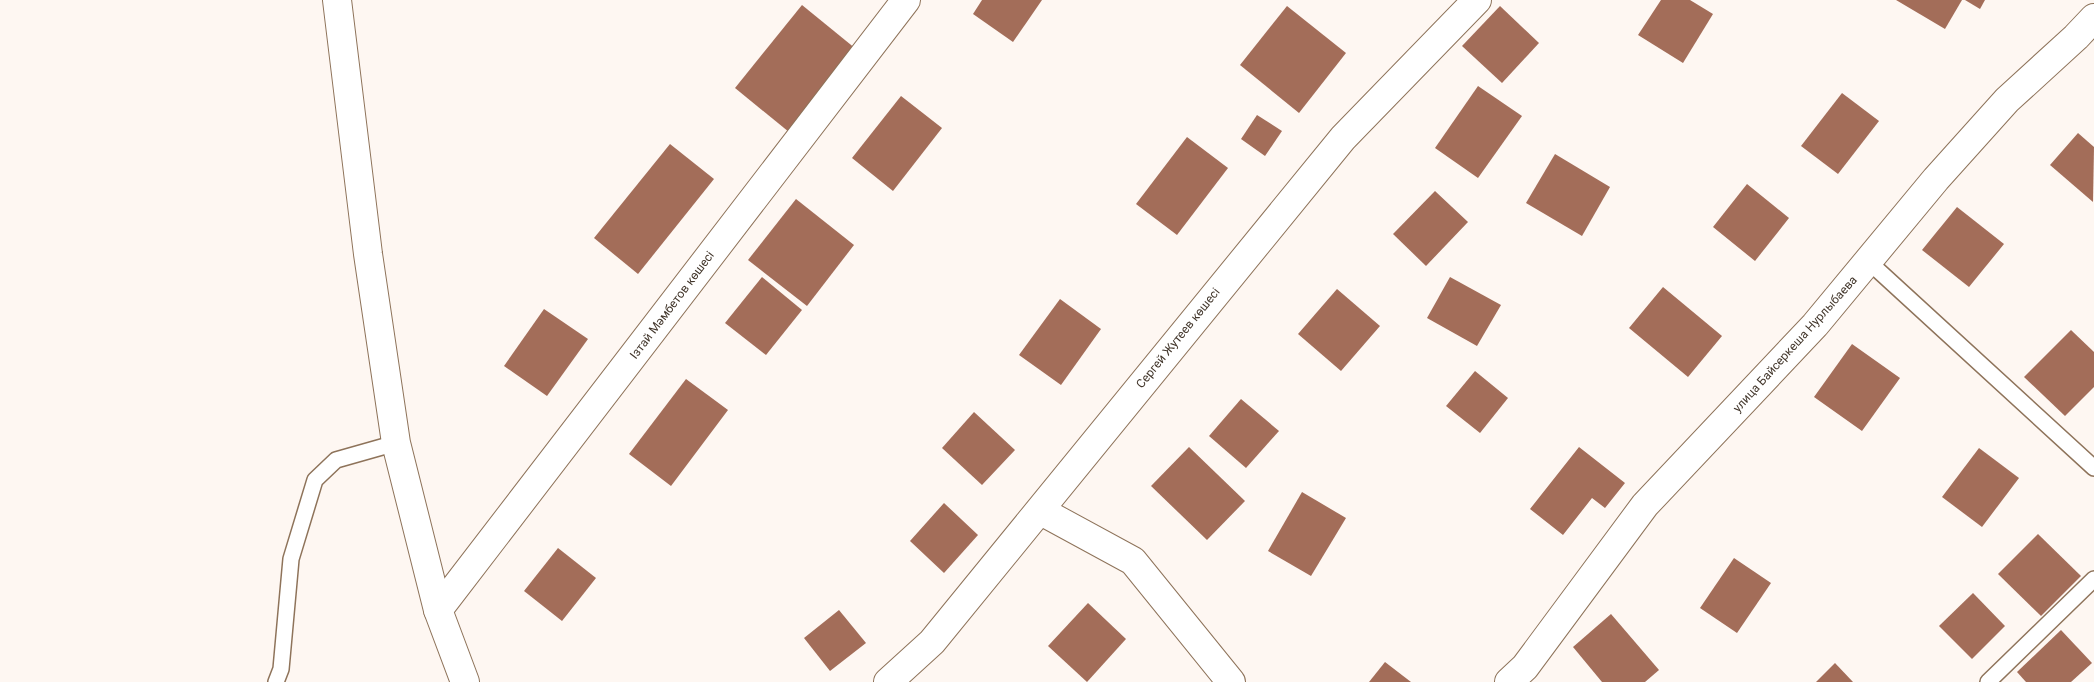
<svg xmlns="http://www.w3.org/2000/svg" width="2094" height="682" font-family="Roboto,sans-serif">
	<style>
		.building { fill: #a36d59 }
		.lines { fill: none; stroke-linecap: round; stroke-linejoin: round }
		.lane-casing { stroke: #8e735a; stroke-width: 18 }
		.street-casing { stroke: #8e735a; stroke-width: 30 }
		.lane { stroke: #fff; stroke-width: 15 }
		.street { stroke: #fff; stroke-width: 28 }
		.labels { text-anchor: middle; dominant-baseline: central; stroke-width: 5; stroke-linejoin: round; paint-order: stroke }
		.street-label { font-size: 12px; fill: #42362b; stroke: #fff }
	</style>
	<rect width="100%" height="100%" fill="#fef7f2"/>
	<!-- building -->
	<g class="building">
		<polygon points="982,0 1042,0 1013,42 973,14"/>
		<polygon points="1661,0 1690,0 1713,14 1683,63 1638,35"/>
		<polygon points="1896,0 1962,0 1945,29"/>
		<polygon points="1965,0 1985,0 1980,9"/>
		<polygon points="802,5 856,49 789,132 735,88"/>
		<polygon points="1287,6 1346,53 1299,113 1240,65"/>
		<polygon points="1500,6 1539,43 1502,83 1462,46"/>
		<polygon points="1478,86 1522,116 1478,178 1435,148"/>
		<polygon points="1842,93 1879,121 1838,174 1801,146"/>
		<polygon points="901,96 942,128 893,191 852,158"/>
		<polygon points="1257,115 1282,131 1265,156 1241,139"/>
		<polygon points="2078,133 2094,147 2093,202 2050,165"/>
		<polygon points="1187,137 1228,168 1177,235 1136,204"/>
		<polygon points="670,144 714,179 638,274 594,238"/>
		<polygon points="1555,154 1610,187 1582,236 1526,203"/>
		<polygon points="1747,184 1789,218 1755,261 1713,227"/>
		<polygon points="1435,191 1468,222 1426,266 1393,234"/>
		<polygon points="796,199 854,245 807,306 748,260"/>
		<polygon points="1957,207 2004,244 1969,287 1922,250"/>
		<polygon points="762,277 802,310 766,355 725,323"/>
		<polygon points="1450,277 1501,305 1477,346 1427,318"/>
		<polygon points="1663,287 1722,336 1688,377 1629,328"/>
		<polygon points="1337,289 1380,326 1341,371 1298,334"/>
		<polygon points="1060,299 1101,329 1061,385 1019,355"/>
		<polygon points="544,309 588,339 547,396 504,366"/>
		<polygon points="2071,330 2094,352 2094,387 2065,416 2024,377"/>
		<polygon points="1852,344 1900,378 1862,431 1814,397"/>
		<polygon points="1475,371 1508,398 1480,433 1446,406"/>
		<polygon points="686,379 728,410 671,486 629,454"/>
		<polygon points="1241,399 1279,431 1246,468 1209,436"/>
		<polygon points="974,412 1015,450 982,485 942,448"/>
		<polygon points="1189,447 1245,501 1207,540 1151,486"/>
		<polygon points="1579,447 1625,483 1605,508 1592,498 1563,535 1530,509"/>
		<polygon points="1979,448 2019,478 1982,527 1942,497"/>
		<polygon points="1302,492 1346,518 1311,576 1268,551"/>
		<polygon points="944,503 978,535 944,573 910,541"/>
		<polygon points="2038,534 2081,576 2041,616 1998,574"/>
		<polygon points="558,548 596,578 562,621 524,591"/>
		<polygon points="1734,558 1771,583 1737,633 1700,608"/>
		<polygon points="1973,593 2005,626 1972,659 1939,626"/>
		<polygon points="1088,603 1126,639 1087,682 1048,646"/>
		<polygon points="839,610 866,643 830,671 804,638"/>
		<polygon points="1611,614 1659,670 1645,682 1602,682 1573,647"/>
		<polygon points="2061,630 2092,663 2071,682 2026,682 2017,672"/>
		<polygon points="1385,662 1411,682 1369,682"/>
		<polygon points="1835,663 1853,682 1816,682"/>
	</g>
	<g class="lines">
		<defs>
			<g id="lane">
				<polyline points="1868,261 2094,468"/>
				<polyline points="276,682 281,669 291,559 315,480 336,460 396,443"/>
				<polyline points="1988,682 2094,579"/>
			</g>
			<g id="street">
				<polyline points="337,0 368,254 396,443 438,610 465,682"/>
				<polyline points="1041,511 1133,561 1231,682"/>
				<polyline points="438,610 906,0"/>
				<polyline points="888,682 932,642 1343,138 1477,0"/>
				<polyline points="1509,682 1525,667 1645,505 1815,325 1936,179 2007,100 2076,37 2094,18"/>
			</g>
		</defs>
		<!-- lane casing -->
		<use href="#lane" class="lane-casing"/>
		<!-- street casing -->
		<use href="#street" class="street-casing"/>
		<!-- lane -->
		<use href="#lane" class="lane"/>
		<!-- street -->
		<use href="#street" class="street"/>
	</g>
	<g class="labels">
		<!-- street labels -->
		<g class="street-label">
			<text transform="translate(672 305) rotate(-53)">Ізтай Мәмбетов көшесі</text>
			<text transform="translate(1178 338) rotate(-51)">Сергей Жутеев көшесі</text>
			<text transform="translate(1795 344) rotate(-48)">улица Байсеркеша Нурлыбаева</text>
		</g>
	</g>
</svg>
